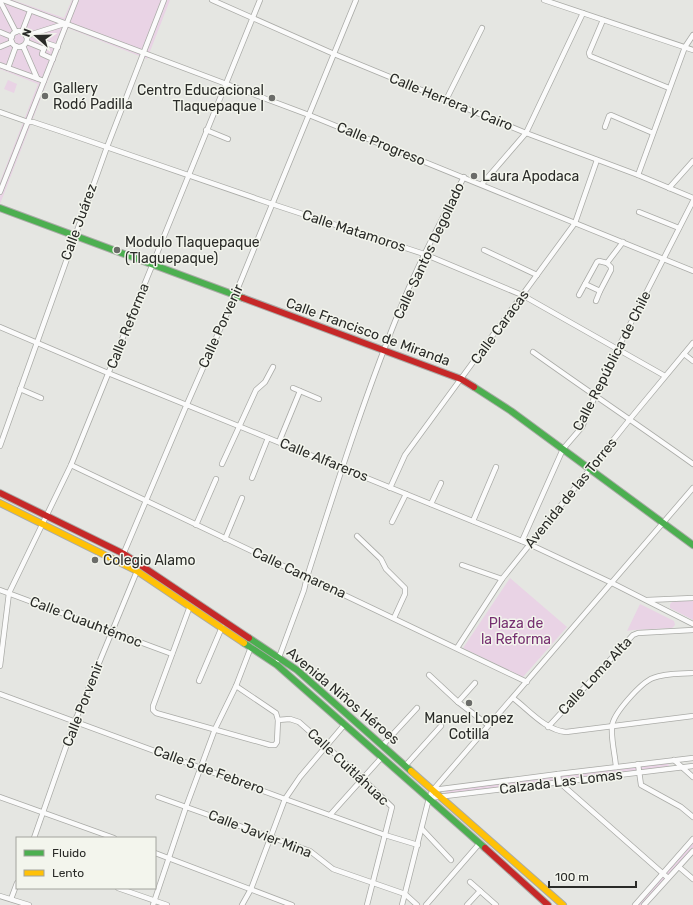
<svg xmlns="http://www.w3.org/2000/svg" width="693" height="905" font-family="Rubik,sans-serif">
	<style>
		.green { fill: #e9d3e5 }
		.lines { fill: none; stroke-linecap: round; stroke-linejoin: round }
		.street-casing { stroke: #aaaba7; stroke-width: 6 }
		.fast-casing { stroke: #aaaba7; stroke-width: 8 }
		.slow-casing { stroke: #aaaba7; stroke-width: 8 }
		.jam-casing { stroke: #aaaba7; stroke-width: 8 }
		.street { stroke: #fbfbfb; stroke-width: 4.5 }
		.fast { stroke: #4caf50; stroke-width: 6 }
		.slow { stroke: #ffc107; stroke-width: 6 }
		.jam { stroke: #c62828; stroke-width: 6 }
		.poi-dot { fill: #6b6c69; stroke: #f3f5ed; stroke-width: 1.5 }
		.labels { text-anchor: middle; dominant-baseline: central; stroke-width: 3; stroke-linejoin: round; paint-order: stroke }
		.poi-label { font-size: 14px; fill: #2a2b28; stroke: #f3f5ed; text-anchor: start }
		.street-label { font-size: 14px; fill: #2a2b28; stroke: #f3f5ed }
		.park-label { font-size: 14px; fill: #762f70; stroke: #f3f5ed }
	</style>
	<rect width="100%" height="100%" fill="#e5e6e2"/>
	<!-- green -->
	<g class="green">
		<polygon points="0,0 13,0 64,18 72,0 170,0 147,59 68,28 0,204 0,182 38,84 0,69"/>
		<polygon points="8,80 17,84 14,93 4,89"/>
		<polygon points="510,578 567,627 523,677 463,648"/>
		<polygon points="673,601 693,601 693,620 670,608 670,604"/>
		<polygon points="640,604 674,621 675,625 672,628 633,630 627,631"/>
		<polygon points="668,763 669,766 639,772 638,764"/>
		<polygon points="636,764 637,771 559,782 558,776"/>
		<polygon points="555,774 556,780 446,796 445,790"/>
		<polygon points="693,840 693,847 642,905 635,905"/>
	</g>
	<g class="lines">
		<defs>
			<g id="street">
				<polyline points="3,0 309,115 693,271"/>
				<polyline points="212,0 334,54 526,133 638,175 693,198"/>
				<polyline points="544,0 693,50"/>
				<polyline points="0,1 16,32"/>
				<polyline points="603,20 589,53 590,56 669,88"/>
				<circle cx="19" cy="39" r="8"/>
				<polyline points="0,32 12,37"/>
				<polyline points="22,32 30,11"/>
				<polyline points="26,36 64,24"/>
				<polyline points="27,42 44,49"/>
				<polyline points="23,46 37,78"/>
				<polyline points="0,47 12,42"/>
				<polyline points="53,59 42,54 46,43 58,47"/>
				<polyline points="0,65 44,81"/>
				<polyline points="8,68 16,46"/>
				<polyline points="446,100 482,28"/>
				<polyline points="0,112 28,122 33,122 60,131 272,204 424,254 522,295 665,376"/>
				<polyline points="605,127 609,116 611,115 653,133"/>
				<polyline points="206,130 228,139"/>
				<polyline points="638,175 685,47 693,35"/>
				<polyline points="482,184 526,133 583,13"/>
				<polyline points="669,188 693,161"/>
				<polyline points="0,192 76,0"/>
				<polyline points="639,212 679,228"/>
				<polyline points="484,250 537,275"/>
				<polyline points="607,263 623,242"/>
				<polyline points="585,284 600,291"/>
				<polyline points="579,295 597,262 599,261 607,263 611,267 611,270 600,291 596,301"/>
				<polyline points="0,327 108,373 529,544 612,583 693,624"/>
				<path d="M 533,352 C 586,390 640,426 693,464"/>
				<polyline points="684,354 693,361"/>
				<polyline points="293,388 319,399"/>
				<polyline points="20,389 41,398"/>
				<polyline points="279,442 300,391"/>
				<polyline points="0,446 107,147 164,0"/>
				<polyline points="222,464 256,390 265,382 273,367"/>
				<polyline points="71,465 527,682"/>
				<polyline points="252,478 268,438"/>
				<polyline points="390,488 405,455 575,223 597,160"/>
				<polyline points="431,504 441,483"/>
				<polyline points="473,521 496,467"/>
				<polyline points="392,522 406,494"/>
				<polyline points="196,525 216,479"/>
				<polyline points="357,536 381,559 386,569 405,588 405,594 394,618"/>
				<polyline points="225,539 242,498"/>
				<polyline points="522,541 563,449 582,427 595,396 617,350 693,201"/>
				<polyline points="120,562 184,411 235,295 356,0"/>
				<polyline points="462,565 502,579"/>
				<polyline points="0,590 172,654"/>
				<polyline points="647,600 693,598"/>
				<polyline points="190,606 153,706 153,710 156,713 270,745 275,745 277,742 278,720 276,713 236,686"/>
				<polyline points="457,648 502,579 630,419 693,343"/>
				<path d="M 278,660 L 304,590 L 307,577 C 337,483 367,388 405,297 C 422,256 443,217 464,177"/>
				<polyline points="0,666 9,593 71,465 260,0"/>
				<polyline points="429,675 458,702 488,725"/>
				<polyline points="199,681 222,627"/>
				<polyline points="0,694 285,799 385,835 418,845"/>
				<path d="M 513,698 C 529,710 545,730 566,732 L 693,716"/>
				<polyline points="458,702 475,683"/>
				<polyline points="278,720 290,719 299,722 362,778 392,807 367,905"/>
				<polyline points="548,727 633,635 638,633 693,630"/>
				<polyline points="383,745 417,708"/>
				<polyline points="674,760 693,777"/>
				<polyline points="638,764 641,785 681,807 693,817"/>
				<polyline points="406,765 441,726"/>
				<path d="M 616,767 C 615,754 611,740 612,727 C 612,714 642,682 653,678 C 665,673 680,674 693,673"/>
				<polyline points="558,774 559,782 668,878"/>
				<polyline points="433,790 558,774 693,758"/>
				<polyline points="0,797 114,838"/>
				<polyline points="158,797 310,851 333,869 405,894 417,905"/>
				<polyline points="429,798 693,766"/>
				<polyline points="330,815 382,757"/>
				<polyline points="422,829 451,860"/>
				<polyline points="34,838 75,721 137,571"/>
				<polyline points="155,853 292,905"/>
				<polyline points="679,867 693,879"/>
				<polyline points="470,882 496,905"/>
				<polyline points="118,888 167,905"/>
				<polyline points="0,896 29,905"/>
				<polyline points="11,899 17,883"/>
				<polyline points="153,905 186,807 215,729 236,686 251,647"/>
				<polyline points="242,905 251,889 285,799 300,777 345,724"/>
				<polyline points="402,905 429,798 433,790 693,488"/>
				<polyline points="426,905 479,844"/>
				<polyline points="467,905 480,891"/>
				<polyline points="635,905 693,839"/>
				<polyline points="644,905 693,851"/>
			</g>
			<g id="fast">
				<polyline points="0,208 243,298"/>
				<polyline points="474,387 511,411 693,545"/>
				<polyline points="249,638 297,670 411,771"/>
				<polyline points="244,643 277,665 485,848"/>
			</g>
			<g id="slow">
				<polyline points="0,503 137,571 244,643"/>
				<polyline points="411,771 563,905"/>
			</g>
			<g id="jam">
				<polyline points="243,298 461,379 474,387"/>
				<polyline points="0,493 124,554 249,638"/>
				<polyline points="485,848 548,905"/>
			</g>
		</defs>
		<!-- street casing -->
		<use href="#street" class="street-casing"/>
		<!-- fast casing -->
		<use href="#fast" class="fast-casing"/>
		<!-- slow casing -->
		<use href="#slow" class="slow-casing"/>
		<!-- jam casing -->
		<use href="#jam" class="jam-casing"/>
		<!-- street -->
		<use href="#street" class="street"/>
		<!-- fast -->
		<use href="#fast" class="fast"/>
		<!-- slow -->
		<use href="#slow" class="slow"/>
		<!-- jam -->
		<use href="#jam" class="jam"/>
	</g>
	<!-- markers -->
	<g class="poi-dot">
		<circle cx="45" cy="96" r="4"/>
		<circle cx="272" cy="98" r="4"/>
		<circle cx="474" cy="176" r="4"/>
		<circle cx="117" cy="250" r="4"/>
		<circle cx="95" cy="560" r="4"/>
		<circle cx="469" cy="703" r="4"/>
	</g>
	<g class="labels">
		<!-- poi labels -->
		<g class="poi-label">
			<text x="53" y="88">Gallery<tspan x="53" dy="16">Rodó Padilla</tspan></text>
			<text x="264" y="90" text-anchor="end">Centro Educacional<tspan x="264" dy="16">Tlaquepaque I</tspan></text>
			<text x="482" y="176">Laura Apodaca</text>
			<text x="125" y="242">Modulo Tlaquepaque<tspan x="125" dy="16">(Tlaquepaque)</tspan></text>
			<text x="103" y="560">Colegio Alamo</text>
			<text x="469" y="718" text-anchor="middle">Manuel Lopez<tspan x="469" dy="16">Cotilla</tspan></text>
		</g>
		<!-- street labels -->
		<g class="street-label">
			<text transform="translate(451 102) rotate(22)">Calle Herrera y Cairo</text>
			<text transform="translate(381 144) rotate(22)">Calle Progreso</text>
			<text transform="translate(79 222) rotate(-70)">Calle Juárez</text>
			<text transform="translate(354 231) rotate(18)">Calle Matamoros</text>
			<text transform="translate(429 251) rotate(-65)">Calle Santos Degollado</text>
			<text transform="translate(128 326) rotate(-68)">Calle Reforma</text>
			<text transform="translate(221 326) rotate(-66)">Calle Porvenir</text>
			<text transform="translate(500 327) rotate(-54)">Calle Caracas</text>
			<text transform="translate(368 332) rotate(20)">Calle Francisco de Miranda</text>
			<text transform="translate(612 361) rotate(-63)">Calle República de Chile</text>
			<text transform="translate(324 460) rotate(22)">Calle Alfareros</text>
			<text transform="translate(571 493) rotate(-51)">Avenida de las Torres</text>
			<text transform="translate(299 573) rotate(25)">Calle Camarena</text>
			<text transform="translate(86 622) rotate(21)">Calle Cuauhtémoc</text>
			<text transform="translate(595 676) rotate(-47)">Calle Loma Alta</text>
			<text transform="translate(343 696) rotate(40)">Avenida Niños Héroes</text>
			<text transform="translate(83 704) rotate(-69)">Calle Porvenir</text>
			<text transform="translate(348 767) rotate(43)">Calle Cuitláhuac</text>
			<text transform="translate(209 770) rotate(20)">Calle 5 de Febrero</text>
			<text transform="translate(561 782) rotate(-7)">Calzada Las Lomas</text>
			<text transform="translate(260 834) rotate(21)">Calle Javier Mina</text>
		</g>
		<!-- park labels -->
		<g class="park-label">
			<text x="516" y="623">Plaza de<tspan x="516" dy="16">la Reforma</tspan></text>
		</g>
	</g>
	<!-- legend -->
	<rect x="16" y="837" width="140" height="52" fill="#f3f5ed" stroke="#a3a49e"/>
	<rect x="24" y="850" width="20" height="6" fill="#4caf50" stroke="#a3a49e"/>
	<text x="52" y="857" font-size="12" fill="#2a2b28">Fluido</text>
	<rect x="24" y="870" width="20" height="6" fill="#ffc107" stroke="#a3a49e"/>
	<text x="52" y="877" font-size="12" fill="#2a2b28">Lento</text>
	<!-- north arrow -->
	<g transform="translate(36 36) rotate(290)" stroke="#f3f5ed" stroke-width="3" paint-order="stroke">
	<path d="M0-3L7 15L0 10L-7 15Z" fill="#2a2b28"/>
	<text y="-6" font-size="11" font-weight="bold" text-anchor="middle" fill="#2a2b28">N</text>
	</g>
	<!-- scale -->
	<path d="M549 881v6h87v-6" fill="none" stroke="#2a2b28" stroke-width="2"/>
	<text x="555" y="881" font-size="12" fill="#2a2b28" stroke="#f3f5ed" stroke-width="3" paint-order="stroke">100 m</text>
</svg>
